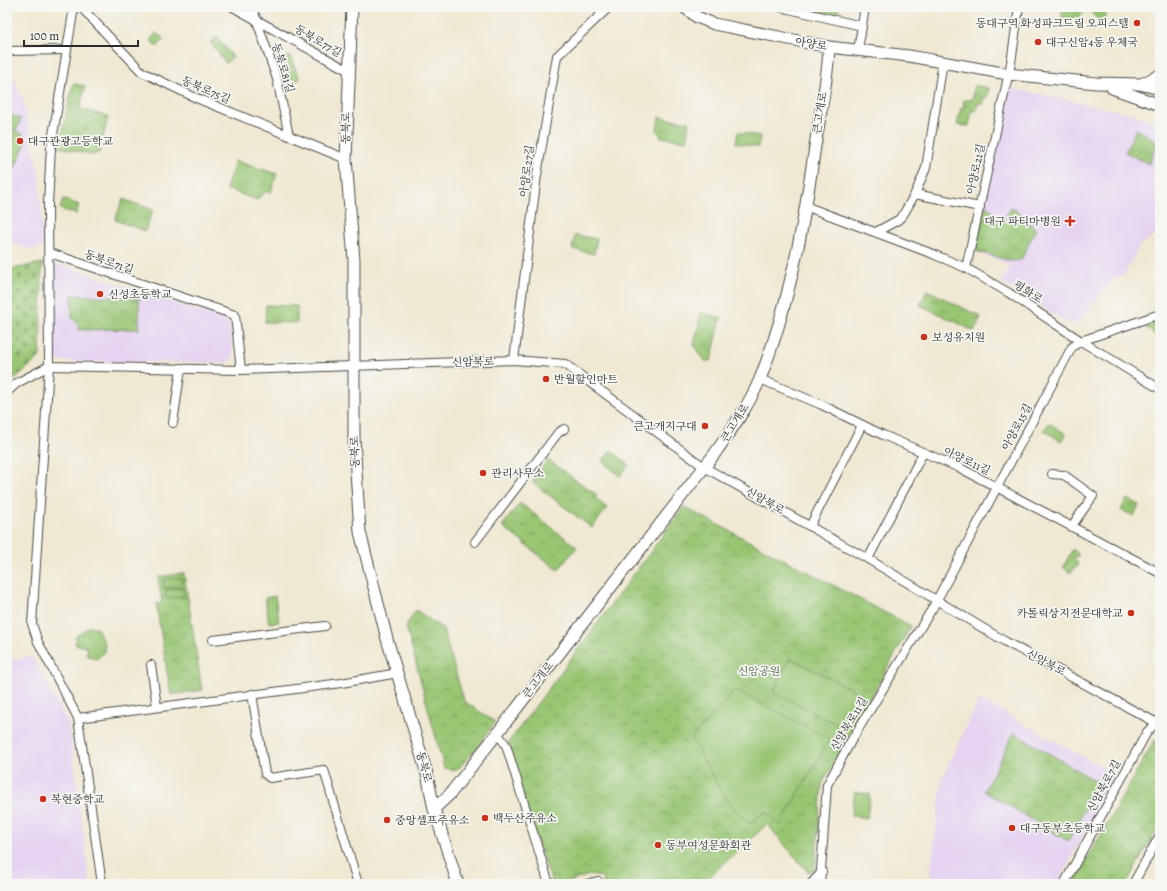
<svg xmlns="http://www.w3.org/2000/svg" width="1167" height="891" font-family="Alegreya,'Noto Serif KR',serif">
	<style>
		.built { fill: #e5d3f1 }
		.grass { fill: url(#grass-tufts); stroke: #62784f }
		.cemetery { fill: url(#cemetery-stones); stroke: #62784f }
		.park { fill: url(#park-crowns); stroke: #62784f }
		.garden { fill: url(#garden-furrows); stroke: #62784f }
		.pitch { fill: #99c673; stroke: #62784f }
		.lines { fill: none; stroke-linecap: round; stroke-linejoin: round }
		.minor-casing { stroke: #494744; stroke-width: 10 }
		.major-casing { stroke: #494744; stroke-width: 13 }
		.minor { stroke: #fff; stroke-width: 8 }
		.major { stroke: #fff; stroke-width: 11 }
		.poi-dot { fill: #c8321e; stroke: #f6f6f2; stroke-width: 1.5 }
		.labels { text-anchor: middle; dominant-baseline: central; stroke-width: 3.5; stroke-linejoin: round; paint-order: stroke }
		.poi-label { font-size: 11px; fill: #2b2b2b; stroke: #f6f6f2; text-anchor: start }
		.street-label { font-size: 11px; fill: #2b2b2b; stroke: #f6f6f2 }
		.park-label { font-size: 11px; fill: #4c5a41; stroke: #f6f6f2 }
	</style>
	<defs>
		<pattern id="grass-tufts" width="24" height="20" patternUnits="userSpaceOnUse"><rect width="24" height="20" fill="#99c673"/><path d="M3 7l-1-3M5 7V3M7 7l1-3M15 17l-1-3M17 17v-4M19 17l1-3" fill="none" stroke="#7da15f"/></pattern>
		<pattern id="cemetery-stones" width="16" height="16" patternUnits="userSpaceOnUse"><rect width="16" height="16" fill="#99c673"/><path d="M2 7V4a2 2 0 0 1 4 0v3zM10 15v-3a2 2 0 0 1 4 0v3z" fill="#7da15f"/></pattern>
		<pattern id="park-crowns" width="20" height="18" patternUnits="userSpaceOnUse"><rect width="20" height="18" fill="#99c673"/><path d="M2 6a3 3 0 1 1 6 0M12 15a3 3 0 1 1 6 0" fill="none" stroke="#7da15f"/></pattern>
		<pattern id="garden-furrows" width="10" height="10" patternUnits="userSpaceOnUse"><rect width="10" height="10" fill="#99c673"/><path d="M-1 1l2-2M0 10L10 0M9 11l2-2" fill="none" stroke="#7da15f"/></pattern>
	</defs>
	<rect width="100%" height="100%" fill="#f6f6f2"/>
	<filter id="ink" filterUnits="userSpaceOnUse"><feTurbulence type="fractalNoise" baseFrequency=".025" numOctaves="2"/><feDisplacementMap in="SourceGraphic" scale="8" xChannelSelector="R" yChannelSelector="G"/><feConvolveMatrix kernelMatrix="1 2 1 2 8 2 1 2 1" color-interpolation-filters="sRGB"/></filter>
	<filter id="wash" filterUnits="userSpaceOnUse"><feTurbulence type="fractalNoise" baseFrequency=".012" numOctaves="4" result="noise"/><feDisplacementMap in="SourceGraphic" scale="16" xChannelSelector="R" yChannelSelector="G"/><feGaussianBlur stdDeviation="0.9" result="paint"/><feColorMatrix in="noise" values="0 0 0 0 0 0 0 0 0 0 0 0 0 0 0 0 0 1.4 0 .05"/><feComposite in="paint" operator="in"/></filter>
	<g filter="url(#wash)">
		<rect width="100%" height="100%" fill="#f0e8d2"/>
		<!-- built -->
		<g class="built">
			<polygon points="7,64 23,100 39,173 43,246 33,250 7,242"/>
			<polygon points="1010,88 1137,115 1160,126 1160,235 1152,237 1140,245 1124,275 1113,280 1074,326 1001,282 1011,265 975,252"/>
			<polygon points="57,264 225,319 230,327 233,357 227,363 57,361 54,356 52,269"/>
			<polygon points="32,656 69,726 90,884 7,884 7,661"/>
			<polygon points="979,699 1116,775 1057,884 985,884 930,877 942,779"/>
		</g>
		<!-- grass -->
		<g class="grass">
			<polygon points="156,33 164,39 157,47 150,40"/>
			<polygon points="216,37 233,57 226,63 210,42"/>
			<polygon points="290,56 300,79 285,85 275,62"/>
			<polygon points="974,85 989,88 987,98 984,97 983,104 978,103 976,111 972,110 969,126 957,125 961,108 963,109 964,100 972,100"/>
			<polygon points="1158,320 1160,324 1160,331 1154,334 1143,325"/>
			<polygon points="1049,423 1066,434 1061,441 1044,430"/>
			<polygon points="1127,499 1139,505 1134,516 1121,510"/>
		</g>
		<!-- cemetery -->
		<polygon class="cemetery" points="42,263 40,357 7,385 7,270"/>
		<!-- park -->
		<g class="park">
			<polygon points="819,7 839,7 838,16 818,12"/>
			<polygon points="73,84 85,86 80,109 108,116 100,152 93,155 59,147"/>
			<polygon points="659,117 689,122 686,141 661,137 657,130"/>
			<polygon points="235,161 277,174 271,192 265,192 257,200 226,189"/>
			<polygon points="123,199 153,210 145,231 115,220"/>
			<polygon points="985,205 1003,221 1012,207 1036,229 1021,260 1011,261 976,251"/>
			<polygon points="575,235 597,239 594,254 572,249"/>
			<polygon points="927,290 981,317 974,331 920,305"/>
			<polygon points="72,295 139,298 139,329 79,330 78,324 72,318"/>
			<polygon points="266,305 297,306 297,323 265,322"/>
			<polygon points="701,313 721,318 711,361 705,361 694,345"/>
			<polygon points="548,460 597,495 595,498 607,508 592,528 532,482"/>
			<polygon points="520,503 577,547 558,570 502,526"/>
			<polygon points="684,507 911,626 822,784 815,870 808,872 767,824 707,879 710,884 604,884 602,877 589,875 563,884 553,884 532,828 508,743"/>
			<polygon points="184,573 202,690 171,695 156,604 162,603 158,577"/>
			<polygon points="416,610 443,629 464,701 495,722 477,748 457,770 444,768 406,626"/>
			<polygon points="90,626 97,628 105,645 104,652 97,659 86,655 88,648 75,644 76,636"/>
			<polygon points="1014,733 1099,783 1068,841 984,791"/>
			<polygon points="1154,741 1160,741 1160,824 1126,884 1073,884"/>
		</g>
		<!-- garden -->
		<g class="garden">
			<polygon points="1062,7 1106,7 1104,23 1103,25 1089,10 1086,10 1081,15 1078,21 1062,17"/>
			<polygon points="1136,129 1154,139 1157,144 1149,164 1125,152"/>
			<polygon points="1073,549 1079,555 1074,559 1079,565 1070,573 1063,567"/>
		</g>
		<!-- pitch -->
		<g class="pitch">
			<polygon points="7,113 21,119 17,130 7,125"/>
			<polygon points="7,127 22,134 26,142 7,186"/>
			<polygon points="738,132 760,136 758,147 736,143"/>
			<polygon points="63,199 79,205 76,214 60,209"/>
			<polygon points="611,450 629,465 620,476 602,461"/>
			<polygon points="181,577 182,586 164,588 163,580"/>
			<polygon points="183,587 184,596 166,599 165,590"/>
			<polygon points="275,596 279,622 269,623 265,598"/>
			<polygon points="790,658 861,694 844,728 773,692"/>
			<path d="M 735,690 L 830,739 L 779,826 L 766,811 L 750,823 C 726,808 706,763 692,738 Z"/>
			<polygon points="855,792 870,794 867,818 851,816"/>
		</g>
	</g>
	<g filter="url(#ink)">
		<g class="lines">
			<defs>
				<g id="minor">
					<polyline points="74,7 51,147 48,204 49,366 241,370"/>
					<polyline points="81,7 142,72 194,97 346,159"/>
					<polyline points="233,7 349,71"/>
					<polyline points="252,7 277,79 289,136"/>
					<polyline points="780,7 862,26"/>
					<polyline points="858,50 865,7"/>
					<polyline points="7,51 66,50"/>
					<polyline points="915,194 980,207"/>
					<polyline points="805,206 933,254 966,268 1009,293 1081,341 1160,389"/>
					<polyline points="876,232 898,220 903,215 915,194 926,168 943,62"/>
					<polyline points="50,253 235,315 241,370 514,360 565,364 704,467 868,559 1006,642 1157,723"/>
					<polyline points="966,268 1011,63 1019,7"/>
					<polyline points="514,360 537,175 557,56 609,7"/>
					<polyline points="49,366 32,624 38,642 78,718 102,884"/>
					<polyline points="760,379 822,405 883,435 962,469 1160,573"/>
					<polyline points="7,392 17,383 49,366"/>
					<polyline points="173,423 181,368"/>
					<polyline points="1052,474 1064,475 1093,496 1071,527"/>
					<polyline points="810,526 862,425"/>
					<polyline points="475,542 558,433 564,429"/>
					<polyline points="868,559 923,453"/>
					<polyline points="213,640 325,626"/>
					<polyline points="151,665 157,707"/>
					<polyline points="252,694 265,774 270,778 324,770 358,884"/>
					<polyline points="78,718 341,683 398,673"/>
					<polyline points="497,733 506,745 549,884"/>
					<polyline points="587,884 598,881 598,884"/>
					<polyline points="811,884 822,872"/>
					<polyline points="820,884 827,785 851,741 932,609 1072,347 1081,341 1160,314"/>
					<polyline points="1064,884 1147,732 1160,719"/>
					<polyline points="1133,884 1160,835"/>
				</g>
				<g id="major">
					<polyline points="352,7 346,159 354,260 354,440 360,532 387,639 427,774 434,809 458,884"/>
					<polyline points="684,7 697,17 714,24 829,47 909,56 1008,74 1096,83 1140,84 1160,89"/>
					<polyline points="1141,84 1160,75"/>
					<polyline points="1112,88 1160,105"/>
					<polyline points="1157,723 1160,725"/>
					<path d="M 434,809 L 450,794 L 713,456 C 730,432 748,407 760,379 C 789,306 804,224 815,146 C 820,114 828,80 829,47"/>
				</g>
			</defs>
			<!-- minor casing -->
			<use href="#minor" class="minor-casing"/>
			<!-- major casing -->
			<use href="#major" class="major-casing"/>
			<!-- minor -->
			<use href="#minor" class="minor"/>
			<!-- major -->
			<use href="#major" class="major"/>
		</g>
	</g>
	<!-- markers -->
	<g class="poi-dot">
		<circle cx="1137" cy="23" r="4"/>
		<circle cx="1038" cy="42" r="4"/>
		<circle cx="20" cy="141" r="4"/>
		<path d="M1068 215h4v4h4v4h-4v4h-4v-4h-4v-4h4z"/>
		<circle cx="100" cy="294" r="4"/>
		<circle cx="924" cy="337" r="4"/>
		<circle cx="546" cy="379" r="4"/>
		<circle cx="705" cy="426" r="4"/>
		<circle cx="483" cy="473" r="4"/>
		<circle cx="1131" cy="613" r="4"/>
		<circle cx="43" cy="799" r="4"/>
		<circle cx="485" cy="818" r="4"/>
		<circle cx="387" cy="820" r="4"/>
		<circle cx="1012" cy="828" r="4"/>
		<circle cx="658" cy="845" r="4"/>
	</g>
	<g class="labels">
		<!-- poi labels -->
		<g class="poi-label">
			<text x="1129" y="23" text-anchor="end">동대구역 화성파크드림 오피스텔</text>
			<text x="1046" y="42">대구신암4동 우체국</text>
			<text x="28" y="141">대구관광고등학교</text>
			<text x="1061" y="221" text-anchor="end">대구 파티마병원</text>
			<text x="108" y="294">신성초등학교</text>
			<text x="932" y="337">보성유치원</text>
			<text x="554" y="379">반월할인마트</text>
			<text x="697" y="426" text-anchor="end">큰고개지구대</text>
			<text x="491" y="473">관리사무소</text>
			<text x="1123" y="613" text-anchor="end">카톨릭상지전문대학교</text>
			<text x="51" y="799">복현중학교</text>
			<text x="493" y="818">백두산주유소</text>
			<text x="395" y="820">중앙셀프주유소</text>
			<text x="1020" y="828">대구동부초등학교</text>
			<text x="666" y="845">동부여성문화회관</text>
		</g>
		<!-- street labels -->
		<g class="street-label">
			<text transform="translate(318 41) rotate(30)">동북로77길</text>
			<text transform="translate(811 44) rotate(10)">아양로</text>
			<text transform="translate(283 68) rotate(73)">동북로81길</text>
			<text transform="translate(206 90) rotate(23)">동북로75길</text>
			<text transform="translate(820 113) rotate(-81)">큰고개로</text>
			<text transform="translate(346 128) rotate(-89)">동북로</text>
			<text transform="translate(976 169) rotate(-78)">아양로21길</text>
			<text transform="translate(527 171) rotate(-83)">아양로27길</text>
			<text transform="translate(109 262) rotate(19)">동북로71길</text>
			<text transform="translate(1028 292) rotate(32)">평화로</text>
			<text transform="translate(473 362) rotate(-2)">신암북로</text>
			<text transform="translate(735 423) rotate(-58)">큰고개로</text>
			<text transform="translate(1017 427) rotate(-62)">아양로15길</text>
			<text transform="translate(355 452) rotate(-92)">동북로</text>
			<text transform="translate(967 461) rotate(25)">아양로11길</text>
			<text transform="translate(765 501) rotate(30)">신암북로</text>
			<text transform="translate(1046 663) rotate(28)">신암북로</text>
			<text transform="translate(538 680) rotate(-52)">큰고개로</text>
			<text transform="translate(849 724) rotate(-59)">신암북로11길</text>
			<text transform="translate(424 767) rotate(75)">동북로</text>
			<text transform="translate(1104 786) rotate(-62)">신암북로7길</text>
		</g>
		<!-- park labels -->
		<g class="park-label">
			<text x="759" y="671">신암공원</text>
		</g>
	</g>
	<!-- margin -->
	<rect width="1167" height="891" fill="none" stroke="#f6f6f2" stroke-width="24"/>
	<!-- scale -->
	<path d="M24 40v6h114v-6" fill="none" stroke="#2b2b2b" stroke-width="2"/>
	<text x="30" y="40" font-size="12" fill="#2b2b2b" stroke="#f6f6f2" stroke-width="3" paint-order="stroke">100 m</text>
</svg>
